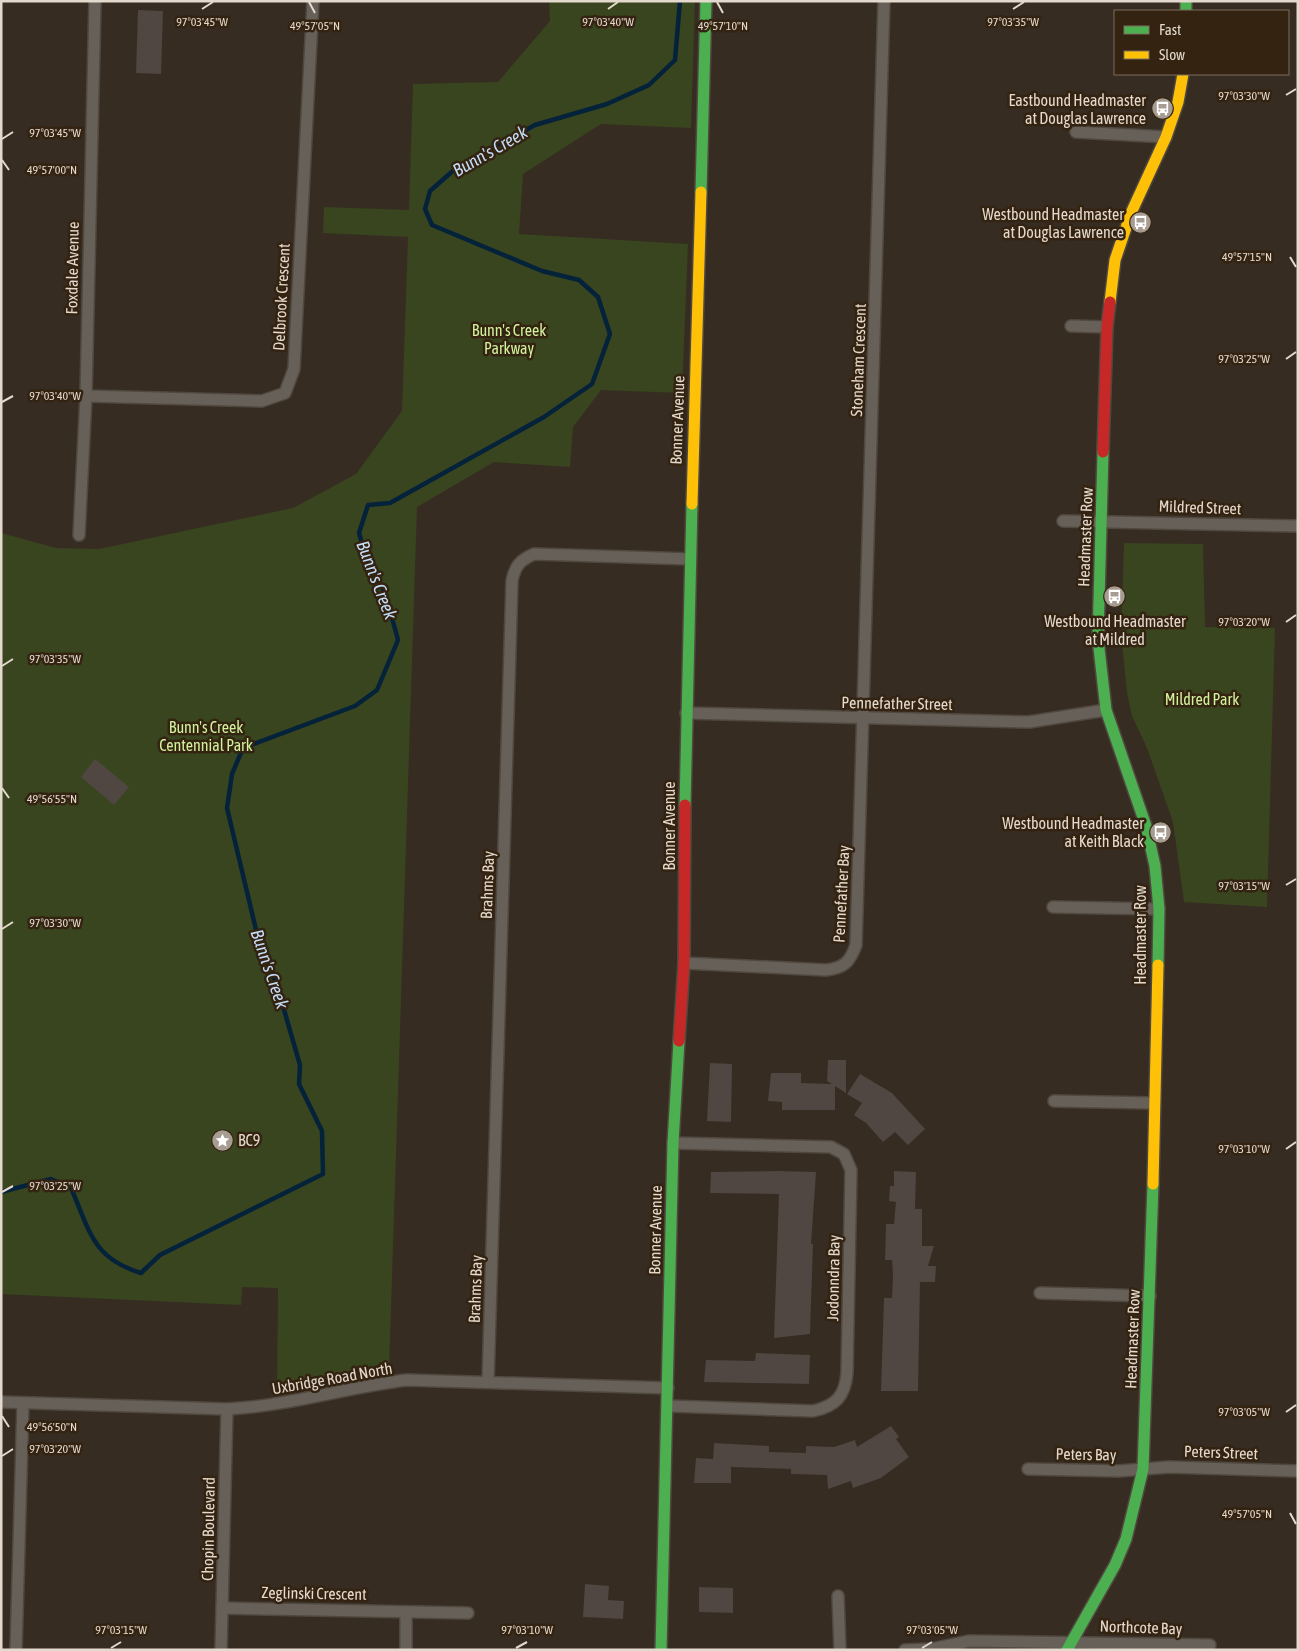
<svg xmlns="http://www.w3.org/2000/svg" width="1299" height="1651" font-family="'Asap Condensed',sans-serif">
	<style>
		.green { fill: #39451e }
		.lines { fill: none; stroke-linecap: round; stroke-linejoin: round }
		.stream { stroke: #05223b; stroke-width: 4.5 }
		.building { fill: #504642 }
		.street-casing { stroke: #50483f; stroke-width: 14 }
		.fast-casing { stroke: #50483f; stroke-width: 14 }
		.slow-casing { stroke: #50483f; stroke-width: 14 }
		.jam-casing { stroke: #50483f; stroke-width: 14 }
		.street { stroke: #676058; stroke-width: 11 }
		.fast { stroke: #4caf50; stroke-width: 11 }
		.slow { stroke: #ffc107; stroke-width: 11 }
		.jam { stroke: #c62828; stroke-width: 11 }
		.ticks { fill: none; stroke: #e4d9cd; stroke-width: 2 }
		.labels { text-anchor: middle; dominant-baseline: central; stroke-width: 5; stroke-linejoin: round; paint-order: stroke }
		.poi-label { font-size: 16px; fill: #e4d9cd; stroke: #332310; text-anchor: end }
		.street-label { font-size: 16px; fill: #e4d9cd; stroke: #332310 }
		.park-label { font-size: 16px; fill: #d1f29c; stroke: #332310 }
		.water-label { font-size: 18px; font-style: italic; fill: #c3ddf8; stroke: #332310 }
		.ticks-label { font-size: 12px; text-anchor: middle; fill: #e4d9cd; stroke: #332310; stroke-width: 5; stroke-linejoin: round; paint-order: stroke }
	</style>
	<rect width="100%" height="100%" fill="#362c22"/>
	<!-- green -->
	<g class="green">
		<polygon points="549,1 695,1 691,128 601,124 523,174 519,234 688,244 682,393 601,390 573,427 570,467 494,462 417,507 389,1369 277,1394 278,1288 242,1287 241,1305 1,1294 1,533 56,548 99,549 293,508 356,474 402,411 408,237 323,233 324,207 409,210 413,84 498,82 550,21"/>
		<polygon points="1124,543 1203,544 1205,627 1275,628 1267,907 1184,902 1173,822 1147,748 1132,716 1127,693 1121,632"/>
	</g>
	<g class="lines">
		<!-- stream -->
		<path class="stream" d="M 1,1192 L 51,1179 L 71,1188 C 90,1231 92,1258 141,1273 L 160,1255 L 323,1174 L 322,1131 L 299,1084 L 300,1065 L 278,989 L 257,934 L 227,808 L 232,774 L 243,748 L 355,706 L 377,690 L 398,640 L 385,592 L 371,573 L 359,533 L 368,505 L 390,503 L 544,417 L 592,384 L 610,334 L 598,297 L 579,280 L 542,271 L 432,225 L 425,209 L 430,191 L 455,169 L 535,125 L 607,104 L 649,85 L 675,60 L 680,1"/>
	</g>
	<!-- building -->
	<g class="building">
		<polygon points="138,10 163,11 161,74 136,73"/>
		<polygon points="95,759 129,787 114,805 81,777"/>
		<polygon points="828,1060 846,1060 846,1093 835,1086 835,1110 782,1110 782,1102 768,1101 771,1073 801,1073 801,1083 832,1084 827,1081"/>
		<polygon points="710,1063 732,1064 731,1122 707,1121"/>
		<polygon points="860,1074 892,1093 925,1129 908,1145 895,1132 883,1142 866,1123 854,1115 862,1103 847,1094"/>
		<polygon points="779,1171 816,1172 811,1244 813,1244 810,1334 774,1338 779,1194 710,1193 711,1172"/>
		<polygon points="894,1171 916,1172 915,1209 922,1209 922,1246 934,1246 928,1266 936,1266 935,1282 920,1282 918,1391 881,1391 884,1298 892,1298 893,1274 892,1260 885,1260 886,1224 894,1224 896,1202 889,1201 890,1186 894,1186"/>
		<polygon points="756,1353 810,1355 809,1384 704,1382 706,1360 755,1361"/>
		<polygon points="891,1426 899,1437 896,1439 909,1457 881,1478 853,1488 851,1481 828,1489 827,1475 791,1474 791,1469 731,1467 731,1483 694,1483 696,1458 713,1459 714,1443 769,1446 769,1452 806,1453 806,1446 834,1447 855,1440 857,1447"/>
		<polygon points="585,1584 609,1586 608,1600 624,1601 623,1619 583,1617"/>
		<polygon points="699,1587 733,1588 733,1613 699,1612"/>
	</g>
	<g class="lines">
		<defs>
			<g id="street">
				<polyline points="1076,132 1166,137"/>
				<polyline points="1071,326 1107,327"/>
				<polyline points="86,396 262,401 285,393 294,369 313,1"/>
				<polyline points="1063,521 1298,526"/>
				<polyline points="79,535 86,396 95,1"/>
				<polyline points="686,713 1029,722 1106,710"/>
				<polyline points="1053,907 1159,909"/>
				<path d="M 684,963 L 826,970 C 844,968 850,962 856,945 L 884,1"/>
				<polyline points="1054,1101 1153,1103"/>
				<polyline points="1040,1293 1150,1296"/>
				<path d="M 488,1382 L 512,581 C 515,566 520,560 534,554 L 690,559"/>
				<path d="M 1,1402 L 227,1409 C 288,1406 347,1387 407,1380 L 668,1388"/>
				<path d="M 668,1406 L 813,1411 C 836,1406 845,1396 847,1373 L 851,1170 L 844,1154 L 831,1147 L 673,1143"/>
				<polyline points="1028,1469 1119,1471 1169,1467 1298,1471"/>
				<polyline points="838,1596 840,1650"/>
				<polyline points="222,1608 468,1613"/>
				<polyline points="16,1650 23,1403"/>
				<polyline points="221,1650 227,1409"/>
				<polyline points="406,1650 406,1612"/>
				<polyline points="905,1650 932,1649 969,1641 1210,1645"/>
			</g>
			<g id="fast">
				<polyline points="1186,1 1186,11"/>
				<polyline points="701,192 706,1"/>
				<polyline points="1103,452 1098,639 1106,710 1146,826 1155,866 1159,909 1158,965"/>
				<polyline points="685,805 692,504"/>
				<polyline points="661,1650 673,1143 679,1041"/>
				<polyline points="1067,1650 1115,1565 1126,1539 1143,1469 1153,1184"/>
			</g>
			<g id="slow">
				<polyline points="1110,302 1115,260 1131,213 1166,137 1178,102 1183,74"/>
				<polyline points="692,504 701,192"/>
				<polyline points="1153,1184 1158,965"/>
			</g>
			<g id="jam">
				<polyline points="1103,452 1107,327 1110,302"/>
				<polyline points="679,1041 684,963 685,805"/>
			</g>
		</defs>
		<!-- street casing -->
		<use href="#street" class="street-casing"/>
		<!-- fast casing -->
		<use href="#fast" class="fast-casing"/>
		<!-- slow casing -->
		<use href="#slow" class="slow-casing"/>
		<!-- jam casing -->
		<use href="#jam" class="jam-casing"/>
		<!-- street -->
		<use href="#street" class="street"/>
		<!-- fast -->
		<use href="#fast" class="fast"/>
		<!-- slow -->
		<use href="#slow" class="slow"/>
		<!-- jam -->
		<use href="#jam" class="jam"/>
	</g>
	<!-- ticks -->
	<path class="ticks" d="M 309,2 L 315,13M 717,2 L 723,13M 202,9 L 213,2M 608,9 L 618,2M 1013,9 L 1024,2M 1286,95 L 1296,89M 2,139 L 13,132M 2,160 L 9,170M 1290,257 L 1296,267M 1286,359 L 1296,352M 2,402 L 13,396M 1286,622 L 1296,615M 2,666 L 13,659M 2,788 L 9,798M 1286,885 L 1296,879M 2,929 L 13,922M 1286,1149 L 1296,1142M 2,1192 L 13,1186M 1286,1412 L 1296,1405M 2,1416 L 9,1427M 2,1456 L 13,1449M 1290,1513 L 1296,1524M 111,1648 L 121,1642M 516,1648 L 527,1642M 922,1648 L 932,1642"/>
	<!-- icons -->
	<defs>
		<symbol id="bus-disc" viewBox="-11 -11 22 22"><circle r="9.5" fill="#a79c91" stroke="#332310"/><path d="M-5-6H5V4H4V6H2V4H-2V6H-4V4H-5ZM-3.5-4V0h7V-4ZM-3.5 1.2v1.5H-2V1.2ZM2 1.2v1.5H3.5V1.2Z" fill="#fff"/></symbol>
		<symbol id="sight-disc" viewBox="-11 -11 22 22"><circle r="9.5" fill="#a79c91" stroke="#332310"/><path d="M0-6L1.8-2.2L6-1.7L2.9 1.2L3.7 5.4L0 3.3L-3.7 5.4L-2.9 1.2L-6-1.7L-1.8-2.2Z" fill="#fff"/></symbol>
	</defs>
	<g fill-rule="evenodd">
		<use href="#bus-disc" x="1150" y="96" width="25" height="25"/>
		<use href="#bus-disc" x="1128" y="210" width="25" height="25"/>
		<use href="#bus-disc" x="1102" y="584" width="25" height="25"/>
		<use href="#bus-disc" x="1148" y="820" width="25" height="25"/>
		<use href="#sight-disc" x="210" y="1128" width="25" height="25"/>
	</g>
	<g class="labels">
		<!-- poi labels -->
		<g class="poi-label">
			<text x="1146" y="100">Eastbound Headmaster<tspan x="1146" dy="18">at Douglas Lawrence</tspan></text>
			<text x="1124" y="214">Westbound Headmaster<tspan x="1124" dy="18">at Douglas Lawrence</tspan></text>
			<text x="1115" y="621" text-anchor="middle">Westbound Headmaster<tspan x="1115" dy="18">at Mildred</tspan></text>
			<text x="1144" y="823">Westbound Headmaster<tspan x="1144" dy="18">at Keith Black</tspan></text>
			<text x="238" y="1140" text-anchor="start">BC9</text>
		</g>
		<!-- street labels -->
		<g class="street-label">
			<text transform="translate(72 268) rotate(-89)">Foxdale Avenue</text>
			<text transform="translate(281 297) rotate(-87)">Delbrook Crescent</text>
			<text transform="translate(858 360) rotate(-88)">Stoneham Crescent</text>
			<text transform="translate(677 420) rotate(-88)">Bonner Avenue</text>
			<text transform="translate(1200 507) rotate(2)">Mildred Street</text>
			<text transform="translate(1085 537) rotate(-88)">Headmaster Row</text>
			<text transform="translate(897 703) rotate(1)">Pennefather Street</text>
			<text transform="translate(669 826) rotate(-90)">Bonner Avenue</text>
			<text transform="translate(487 885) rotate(-88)">Brahms Bay</text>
			<text transform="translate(841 894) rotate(-87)">Pennefather Bay</text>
			<text transform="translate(1140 935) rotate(-90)">Headmaster Row</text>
			<text transform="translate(655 1230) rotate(-89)">Bonner Avenue</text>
			<text transform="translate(833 1278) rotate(-89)">Jodonndra Bay</text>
			<text transform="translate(475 1289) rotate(-88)">Brahms Bay</text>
			<text transform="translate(1132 1339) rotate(-88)">Headmaster Row</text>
			<text transform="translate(332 1378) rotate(-10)">Uxbridge Road North</text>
			<text transform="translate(1221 1452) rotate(2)">Peters Street</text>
			<text transform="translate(1086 1454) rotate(1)">Peters Bay</text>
			<text transform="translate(208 1529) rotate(-89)">Chopin Boulevard</text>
			<text transform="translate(314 1593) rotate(1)">Zeglinski Crescent</text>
			<text transform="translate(1141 1627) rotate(2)">Northcote Bay</text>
		</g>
		<!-- park labels -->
		<g class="park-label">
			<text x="509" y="330">Bunn's Creek<tspan x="509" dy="18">Parkway</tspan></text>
			<text x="1202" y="699">Mildred Park</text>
			<text x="206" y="727">Bunn's Creek<tspan x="206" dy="18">Centennial Park</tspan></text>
		</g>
		<!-- water labels -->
		<g class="water-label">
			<text transform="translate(490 151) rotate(-30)">Bunn's Creek</text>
			<text transform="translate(377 580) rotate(69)">Bunn's Creek</text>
			<text transform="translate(270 969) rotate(71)">Bunn's Creek</text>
		</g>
	</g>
	<g class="ticks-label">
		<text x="202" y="26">97°03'45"W</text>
		<text x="608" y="26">97°03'40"W</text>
		<text x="1013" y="26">97°03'35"W</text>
		<text x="315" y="30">49°57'05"N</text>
		<text x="723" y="30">49°57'10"N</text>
		<text x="1244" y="100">97°03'30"W</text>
		<text x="55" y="137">97°03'45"W</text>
		<text x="52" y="174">49°57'00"N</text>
		<text x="1247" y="261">49°57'15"N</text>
		<text x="1244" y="363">97°03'25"W</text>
		<text x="55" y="400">97°03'40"W</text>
		<text x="1244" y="626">97°03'20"W</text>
		<text x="55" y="663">97°03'35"W</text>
		<text x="52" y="803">49°56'55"N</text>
		<text x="1244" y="890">97°03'15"W</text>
		<text x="55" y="927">97°03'30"W</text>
		<text x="1244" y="1153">97°03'10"W</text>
		<text x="55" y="1190">97°03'25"W</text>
		<text x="1244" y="1416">97°03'05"W</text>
		<text x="52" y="1431">49°56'50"N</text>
		<text x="55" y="1453">97°03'20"W</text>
		<text x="1247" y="1518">49°57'05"N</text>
		<text x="121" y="1634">97°03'15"W</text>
		<text x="527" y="1634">97°03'10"W</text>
		<text x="932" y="1634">97°03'05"W</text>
	</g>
	<!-- border -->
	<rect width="1299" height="1651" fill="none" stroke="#e4d9cd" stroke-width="5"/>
	<!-- legend -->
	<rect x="1114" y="10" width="175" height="65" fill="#332310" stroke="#7a6c5c"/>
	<rect x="1124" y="26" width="25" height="8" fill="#4caf50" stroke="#7a6c5c"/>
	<text x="1159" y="35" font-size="15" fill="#e4d9cd">Fast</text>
	<rect x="1124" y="51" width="25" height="8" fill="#ffc107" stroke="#7a6c5c"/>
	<text x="1159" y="60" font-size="15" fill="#e4d9cd">Slow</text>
</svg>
